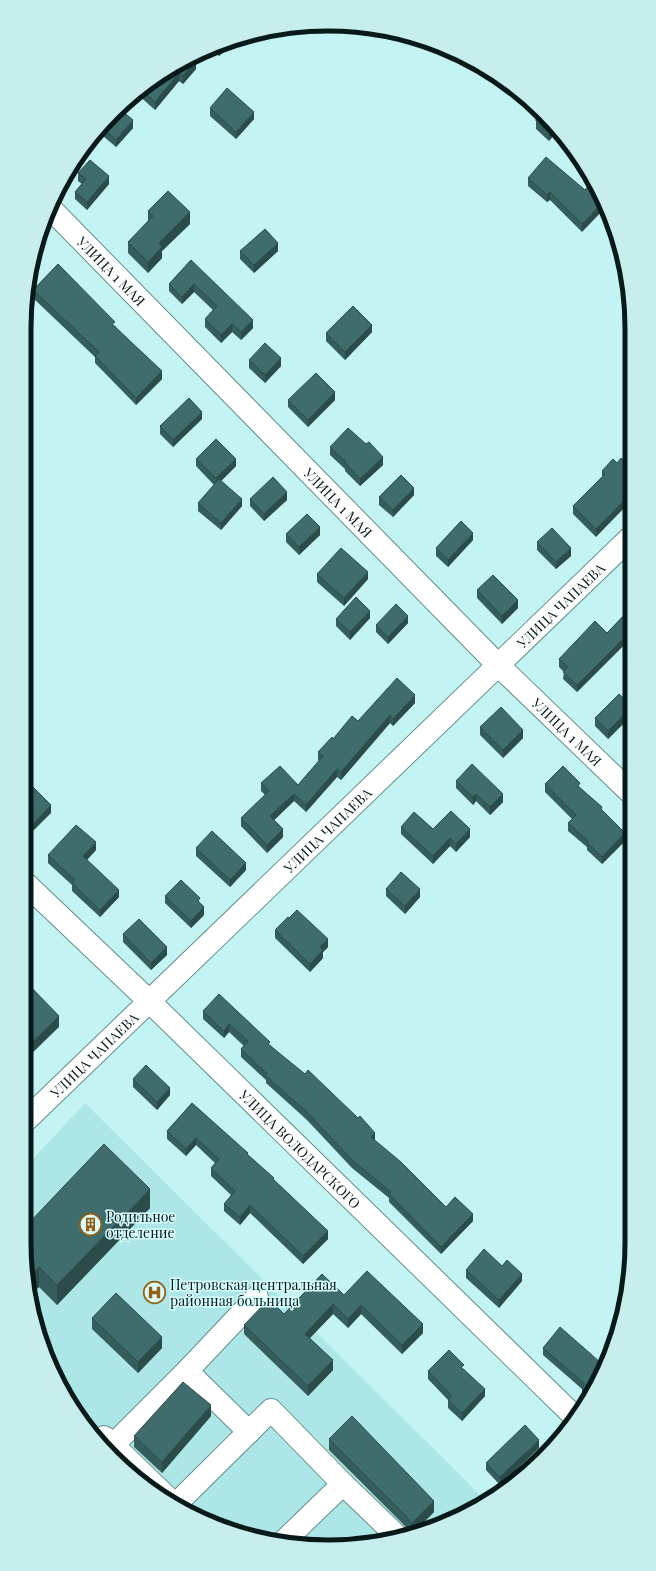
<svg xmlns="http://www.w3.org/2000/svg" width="656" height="1571" font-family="'Playfair Display',serif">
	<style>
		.built { fill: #ade6e6 }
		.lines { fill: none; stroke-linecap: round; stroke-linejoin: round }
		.minor-casing { stroke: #608e8d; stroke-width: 24 }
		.minor { stroke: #fff; stroke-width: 22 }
		.wall { fill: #365d5d }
		.shaded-wall { fill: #2c4c4c }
		.building { fill: #3f6c6c; stroke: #2c4c4c }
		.labels { text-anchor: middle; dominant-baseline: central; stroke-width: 3; stroke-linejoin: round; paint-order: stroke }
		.street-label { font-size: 14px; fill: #071a1a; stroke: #d8fffe }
		.poi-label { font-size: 14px; fill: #071a1a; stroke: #d8fffe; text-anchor: start }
		.rim { fill: none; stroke: #071a1a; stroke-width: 5 }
	</style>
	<rect width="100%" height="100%" fill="#c3f4f3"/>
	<!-- built -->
	<polygon class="built" points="85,1103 486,1501 445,1524 388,1541 288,1544 231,1531 176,1506 99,1443 65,1395 40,1341 24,1243 24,1169"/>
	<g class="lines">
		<defs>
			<g id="minor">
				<path id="s1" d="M 50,208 L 497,664 L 631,793"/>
				<path id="s2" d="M 24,882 L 149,1001 L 575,1417"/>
				<path id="s3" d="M 24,1122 L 630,538"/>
				<polyline points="187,1371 257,1297"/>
				<polyline points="99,1442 104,1437 113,1445 187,1371 249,1432"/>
				<polyline points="113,1445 175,1505"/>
				<polyline points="343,1484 399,1538"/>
				<polyline points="175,1505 271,1410 343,1484 282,1543"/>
			</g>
		</defs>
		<!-- minor casing -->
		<use href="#minor" class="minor-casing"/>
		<!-- minor -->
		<use href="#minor" class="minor"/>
	</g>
	<!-- wall -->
	<g class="wall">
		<polygon points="233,41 233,43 219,56 212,49"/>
		<polygon points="191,57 196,69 183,84 179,81 155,110 136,93 143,87"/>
		<polygon points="210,108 254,119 236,139 210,116"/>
		<polygon points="120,109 133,128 116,147 97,131 99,128"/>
		<polygon points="536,116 557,128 558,130 549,141 536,129"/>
		<polygon points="78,173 109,184 87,210 75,199 75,192 82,184 78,181"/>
		<polygon points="528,178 585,190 582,232 550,200 547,202 528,186"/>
		<polygon points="148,211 190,224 162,251 162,258 148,273 128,253 128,242 148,222"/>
		<polygon points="240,251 278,251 254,273 240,259"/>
		<polygon points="191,260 253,328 241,340 232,332 221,343 205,327 205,319 213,310 194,292 182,304 169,291 169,284"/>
		<polygon points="33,290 115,326 162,379 136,405 95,363 95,357 33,298"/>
		<polygon points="372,332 345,360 326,341 326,333"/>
		<polygon points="249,360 281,366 265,383 249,368"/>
		<polygon points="288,400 335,400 308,427 288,407"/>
		<polygon points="202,419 173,447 160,434 160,426"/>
		<polygon points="330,447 383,465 360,486 345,471 345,469 330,455"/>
		<polygon points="196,459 236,466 221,481 242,506 221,530 198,511 198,503 214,485 196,466"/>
		<polygon points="613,459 596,537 573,514 573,506 602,477 602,471"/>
		<polygon points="414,495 393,517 379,505 379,497"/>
		<polygon points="250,499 287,500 264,521 250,506"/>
		<polygon points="286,534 320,535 299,555 286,542"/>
		<polygon points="473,540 448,567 436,556 436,548"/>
		<polygon points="537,542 571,556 556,569 537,550"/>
		<polygon points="317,574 368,579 344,606 317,582"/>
		<polygon points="477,590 518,608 502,624 477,598"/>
		<polygon points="630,609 630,648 626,643 577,692 563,679 564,672 559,667 559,659 607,633"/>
		<polygon points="370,618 350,640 336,626 336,619"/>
		<polygon points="408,623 388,644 376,632 376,625"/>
		<polygon points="415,703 393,726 390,723 341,780 337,777 306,812 294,801 274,820 283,837 267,853 241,826 241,818 265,795 261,791 261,783 298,785 319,761 318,760 318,752 333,739 358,721"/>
		<polygon points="631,705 631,716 608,739 595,726 595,718"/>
		<polygon points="480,727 523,738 503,758 480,735"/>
		<polygon points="456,781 503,802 490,815 476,801 473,805 456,788"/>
		<polygon points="545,784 580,788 602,810 625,841 602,864 587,850 587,847 568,831 568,823 572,819 545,792"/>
		<polygon points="401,827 433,829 470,837 456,852 450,846 433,864 401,834"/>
		<polygon points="196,848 246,870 230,887 196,856"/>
		<polygon points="96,850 87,860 119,897 100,917 72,891 72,885 48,863 48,855"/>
		<polygon points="386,889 420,897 405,914 386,896"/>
		<polygon points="165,896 200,903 204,915 191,928 165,903"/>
		<polygon points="631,923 631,939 627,936 627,928"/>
		<polygon points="275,930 328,947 323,952 323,958 310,972 275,938"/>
		<polygon points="123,934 167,955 151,970 123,942"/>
		<polygon points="203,1011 270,1045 375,1140 375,1141 446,1207 473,1221 441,1254 389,1202 389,1198 352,1168 307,1120 266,1083 266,1080 241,1057 241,1049 244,1046 229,1032 224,1038 203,1019"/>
		<polygon points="133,1079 170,1095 157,1110 133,1087"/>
		<polygon points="192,1103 274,1180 328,1239 303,1264 250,1213 240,1225 224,1211 224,1204 231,1195 211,1176 211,1168 215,1163 196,1145 186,1156 167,1139 167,1131"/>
		<polygon points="150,1208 57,1305 39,1287 32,1293 24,1243 28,1224"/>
		<polygon points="502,1266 522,1281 499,1308 466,1278 466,1270"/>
		<polygon points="344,1295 423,1333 402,1354 361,1314 348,1328 333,1314 310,1338 333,1370 308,1396 244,1334 244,1325 284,1314"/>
		<polygon points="92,1318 162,1348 138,1373 92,1329"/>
		<polygon points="543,1348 603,1365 585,1398 582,1395 582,1389 543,1355"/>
		<polygon points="464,1369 485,1396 462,1421 448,1408 448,1400 428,1379 428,1371"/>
		<polygon points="211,1416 162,1473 134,1447 134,1436"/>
		<polygon points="329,1439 434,1512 412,1534 411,1534 408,1529 329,1450"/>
		<polygon points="539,1448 500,1485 486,1470 486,1463"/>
	</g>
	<!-- shaded-wall -->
	<g class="shaded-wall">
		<polygon points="233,41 233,43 219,56 219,49 224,44"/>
		<polygon points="196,61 196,69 183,84 183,76"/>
		<polygon points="179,73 179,81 155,110 155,102"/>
		<polygon points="254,112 254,119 236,139 236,132"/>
		<polygon points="133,120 133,128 116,147 116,140"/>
		<polygon points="555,126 558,130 549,141 549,133"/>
		<polygon points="109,176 109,184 87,210 87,202"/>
		<polygon points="550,192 550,200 547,202 547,195"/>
		<polygon points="603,202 606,207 582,232 582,224"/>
		<polygon points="190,212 190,224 162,251 162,258 148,273 148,262 159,243"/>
		<polygon points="278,243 278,251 254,273 254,265"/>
		<polygon points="194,284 194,292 182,304 182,297"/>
		<polygon points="253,320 253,328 241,340 241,332"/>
		<polygon points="232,324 232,332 221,343 221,335"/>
		<polygon points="372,325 372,332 345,360 345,352"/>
		<polygon points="281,358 281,366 265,383 265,375"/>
		<polygon points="162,371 162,379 136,405 136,398"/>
		<polygon points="335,392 335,400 308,427 308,420"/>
		<polygon points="202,412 202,419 173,447 173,440"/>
		<polygon points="383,457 383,465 360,486 360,479"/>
		<polygon points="236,459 236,466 216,486 216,478"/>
		<polygon points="414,488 414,495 393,517 393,510"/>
		<polygon points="287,492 287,500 264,521 264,514"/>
		<polygon points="630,494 630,502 596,537 596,529"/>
		<polygon points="242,499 242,506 221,530 221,523"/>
		<polygon points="320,527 320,535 299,555 299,547"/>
		<polygon points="473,533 473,540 448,567 448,560"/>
		<polygon points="571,548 571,556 556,569 556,562"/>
		<polygon points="368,572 368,579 344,606 344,598"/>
		<polygon points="518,600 518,608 502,624 502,616"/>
		<polygon points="370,611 370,618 350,640 350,632"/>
		<polygon points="408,616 408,623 388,644 388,637"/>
		<polygon points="626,636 626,643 577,692 577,685"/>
		<polygon points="415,695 415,703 393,726 393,719"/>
		<polygon points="631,708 631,716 608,739 608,731"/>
		<polygon points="390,715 390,723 341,780 341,772"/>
		<polygon points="523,730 523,738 503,758 503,750"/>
		<polygon points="337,769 337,777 306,812 306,805"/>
		<polygon points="294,794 294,801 270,824 270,816"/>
		<polygon points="476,794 476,801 473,805 473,797"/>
		<polygon points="503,794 503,802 490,815 490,807"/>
		<polygon points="51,805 51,813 24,840 24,833"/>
		<polygon points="283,829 283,837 267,853 267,845"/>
		<polygon points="470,829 470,837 456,852 456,844"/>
		<polygon points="625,833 625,841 602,864 602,857"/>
		<polygon points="450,838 450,846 433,864 433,856"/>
		<polygon points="96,842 96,850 83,864 83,856"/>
		<polygon points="246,863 246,870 230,887 230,880"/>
		<polygon points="420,889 420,897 405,914 405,906"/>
		<polygon points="119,890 119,897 100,917 100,910"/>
		<polygon points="204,907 204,915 191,928 191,921"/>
		<polygon points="328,939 328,947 323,952 323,958 310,972 310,964 320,947"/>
		<polygon points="167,947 167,955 151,970 151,963"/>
		<polygon points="59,1016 59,1027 24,1061 24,1050"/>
		<polygon points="229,1024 229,1032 224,1038 224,1031"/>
		<polygon points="170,1088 170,1095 157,1110 157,1102"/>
		<polygon points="375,1133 375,1140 371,1145 371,1137"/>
		<polygon points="196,1138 196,1145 186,1156 186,1149"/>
		<polygon points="150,1189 150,1208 57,1305 57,1285"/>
		<polygon points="250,1205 250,1213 240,1225 240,1217"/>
		<polygon points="473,1214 473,1221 441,1254 441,1247"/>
		<polygon points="328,1231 328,1239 303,1264 303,1256"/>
		<polygon points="39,1267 39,1287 32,1293 30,1277"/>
		<polygon points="522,1274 522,1281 499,1308 499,1300"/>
		<polygon points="333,1304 333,1314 305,1343 305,1334"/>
		<polygon points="361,1305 361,1314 348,1328 348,1319"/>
		<polygon points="423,1324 423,1333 402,1354 402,1345"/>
		<polygon points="162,1337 162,1348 138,1373 138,1362"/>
		<polygon points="333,1360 333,1370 308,1396 308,1386"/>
		<polygon points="485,1389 485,1396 462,1421 462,1413"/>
		<polygon points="211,1405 211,1416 162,1473 162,1462"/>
		<polygon points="539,1440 539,1448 500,1485 500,1477"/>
		<polygon points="434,1501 434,1512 412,1534 411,1534 411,1524"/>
	</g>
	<!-- building -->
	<g class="building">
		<polygon points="224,44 219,49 217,46"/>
		<polygon points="191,57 196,61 183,76 179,73 155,102 140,89 143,87"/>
		<polygon points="227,88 254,112 236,132 210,108"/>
		<polygon points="120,109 133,120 116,140 101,126"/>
		<polygon points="539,112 555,126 549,133 536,121 536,116"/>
		<polygon points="546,157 585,190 591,183 603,202 582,224 550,192 547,195 528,178"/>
		<polygon points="90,160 109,176 87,202 75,192 86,179 78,173"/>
		<polygon points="168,191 190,212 159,243 162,247 148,262 128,242 153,216 148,211"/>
		<polygon points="265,229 278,243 254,265 240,251"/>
		<polygon points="191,260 253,320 241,332 232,324 221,335 205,319 217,306 194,284 182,297 169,284"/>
		<polygon points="58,264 115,322 112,324 162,371 136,398 95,356 99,352 33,290"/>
		<polygon points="353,306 372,325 345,352 326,333"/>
		<polygon points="265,343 281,358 265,375 249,360"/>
		<polygon points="316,373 335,392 308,420 288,400"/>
		<polygon points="189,398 202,412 173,440 160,426"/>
		<polygon points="348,428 366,444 369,442 383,457 360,479 345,463 346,462 330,447"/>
		<polygon points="216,439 236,459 216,478 196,459"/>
		<polygon points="621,458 630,466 630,494 596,529 573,506 605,474 602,471 613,459 617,463"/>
		<polygon points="401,475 414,488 393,510 379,497"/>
		<polygon points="273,477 287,492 264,514 250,499"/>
		<polygon points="219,479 242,499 221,523 198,503"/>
		<polygon points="307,514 320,527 299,547 286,534"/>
		<polygon points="461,521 473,533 448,560 436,548"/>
		<polygon points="552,528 571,548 556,562 537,542"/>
		<polygon points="341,548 368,572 344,598 317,574"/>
		<polygon points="493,575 518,600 502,616 477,590"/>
		<polygon points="356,597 370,611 350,632 336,619"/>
		<polygon points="396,604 408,616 388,637 376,625"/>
		<polygon points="630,609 630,640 626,636 577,685 563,672 568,667 559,659 595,621 607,633"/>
		<polygon points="397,678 415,695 393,719 390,715 341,772 337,769 306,805 294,794 270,816 283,829 267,845 241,818 269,791 261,783 280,766 298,785 323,756 318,752 332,737 333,739 352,716 358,721"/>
		<polygon points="619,694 631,705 631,708 608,731 595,718"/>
		<polygon points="501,707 523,730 503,750 480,727"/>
		<polygon points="472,764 503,794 490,807 476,794 473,797 456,781"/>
		<polygon points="563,766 580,783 578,786 602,807 601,809 625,833 602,857 587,842 588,841 568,823 576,815 545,784"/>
		<polygon points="32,786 51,805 24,833 24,794"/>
		<polygon points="451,811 470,829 456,844 450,838 433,856 401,827 414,812 433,829"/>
		<polygon points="76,825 96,842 83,856 119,890 100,910 72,883 75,880 48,855"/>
		<polygon points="212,831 246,863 230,880 196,848"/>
		<polygon points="401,872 420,889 405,906 386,889"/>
		<polygon points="181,880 200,898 198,901 204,907 191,921 165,896"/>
		<polygon points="297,910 328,939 320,947 323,950 310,964 275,930 288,917 289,918"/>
		<polygon points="139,919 167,947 151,963 123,934"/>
		<polygon points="631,923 631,932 627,928"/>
		<polygon points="29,985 59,1016 24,1050 24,990"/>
		<polygon points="219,994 270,1042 268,1044 305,1074 308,1070 358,1118 360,1116 375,1133 371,1137 401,1162 446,1207 455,1197 473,1214 441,1247 389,1194 391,1192 352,1160 307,1112 266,1076 267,1074 241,1049 248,1041 229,1024 224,1031 203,1011"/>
		<polygon points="146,1065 170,1088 157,1102 133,1079"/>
		<polygon points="192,1103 248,1153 247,1154 274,1178 273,1179 328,1231 303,1256 250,1205 240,1217 224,1204 235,1191 211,1168 219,1159 196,1138 186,1149 167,1131"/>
		<polygon points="104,1144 150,1189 57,1285 39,1267 30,1277 24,1243 24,1220 28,1224"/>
		<polygon points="484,1249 502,1266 507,1260 522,1274 499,1300 466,1270"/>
		<polygon points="367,1271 423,1324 402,1345 361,1305 348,1319 333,1304 305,1334 333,1360 308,1386 244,1325 269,1299 284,1314 322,1274 344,1295"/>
		<polygon points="116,1293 162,1337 138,1362 92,1318"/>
		<polygon points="560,1327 592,1355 603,1365 588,1393 582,1387 585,1384 543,1348"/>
		<polygon points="449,1350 464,1365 461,1367 485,1389 462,1413 448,1400 452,1396 428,1371"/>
		<polygon points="183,1382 211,1405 162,1462 134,1436"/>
		<polygon points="352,1416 434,1501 411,1524 408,1518 329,1439"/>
		<polygon points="525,1425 539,1440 500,1477 486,1463"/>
	</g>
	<!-- icons -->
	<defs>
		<symbol id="building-ring" viewBox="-11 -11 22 22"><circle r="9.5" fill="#d8fffe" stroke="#955f16" stroke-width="1.5"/><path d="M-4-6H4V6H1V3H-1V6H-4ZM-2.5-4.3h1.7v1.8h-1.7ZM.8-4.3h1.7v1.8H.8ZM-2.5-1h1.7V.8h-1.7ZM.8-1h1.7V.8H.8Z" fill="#955f16"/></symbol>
		<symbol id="hospital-ring" viewBox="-11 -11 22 22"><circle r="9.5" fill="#d8fffe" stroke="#955f16" stroke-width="1.5"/><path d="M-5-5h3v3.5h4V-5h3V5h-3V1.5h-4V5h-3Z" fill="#955f16"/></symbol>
	</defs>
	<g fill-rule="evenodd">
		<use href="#building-ring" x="78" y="1212" width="25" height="25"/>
		<use href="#hospital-ring" x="142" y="1280" width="25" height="25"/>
	</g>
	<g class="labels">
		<!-- street labels -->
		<g class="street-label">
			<text stroke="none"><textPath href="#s1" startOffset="88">УЛИЦА 1 МАЯ</textPath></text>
			<text stroke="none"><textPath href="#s1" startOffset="412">УЛИЦА 1 МАЯ</textPath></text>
			<text stroke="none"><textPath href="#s3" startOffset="745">УЛИЦА ЧАПАЕВА</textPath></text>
			<text stroke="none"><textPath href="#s1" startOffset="736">УЛИЦА 1 МАЯ</textPath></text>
			<text stroke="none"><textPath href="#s3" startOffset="421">УЛИЦА ЧАПАЕВА</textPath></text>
			<text stroke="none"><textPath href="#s3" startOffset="97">УЛИЦА ЧАПАЕВА</textPath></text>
			<text stroke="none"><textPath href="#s2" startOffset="384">УЛИЦА ВОЛОДАРСКОГО</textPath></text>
		</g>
		<!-- poi labels -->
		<g class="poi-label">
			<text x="106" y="1216">Родильное<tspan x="106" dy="16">отделение</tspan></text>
			<text x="170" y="1284">Петровская центральная<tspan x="170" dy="16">районная больница</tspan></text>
		</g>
	</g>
	<!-- crop -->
	<path d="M0 0H656V1571H0ZM328 31H328A297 297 0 0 1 625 328V1243A297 297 0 0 1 328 1540H328A297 297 0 0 1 31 1243V328A297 297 0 0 1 328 31Z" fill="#c7edec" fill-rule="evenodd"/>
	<path class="rim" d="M328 31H328A297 297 0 0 1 625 328V1243A297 297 0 0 1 328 1540H328A297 297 0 0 1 31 1243V328A297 297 0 0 1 328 31Z"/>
</svg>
